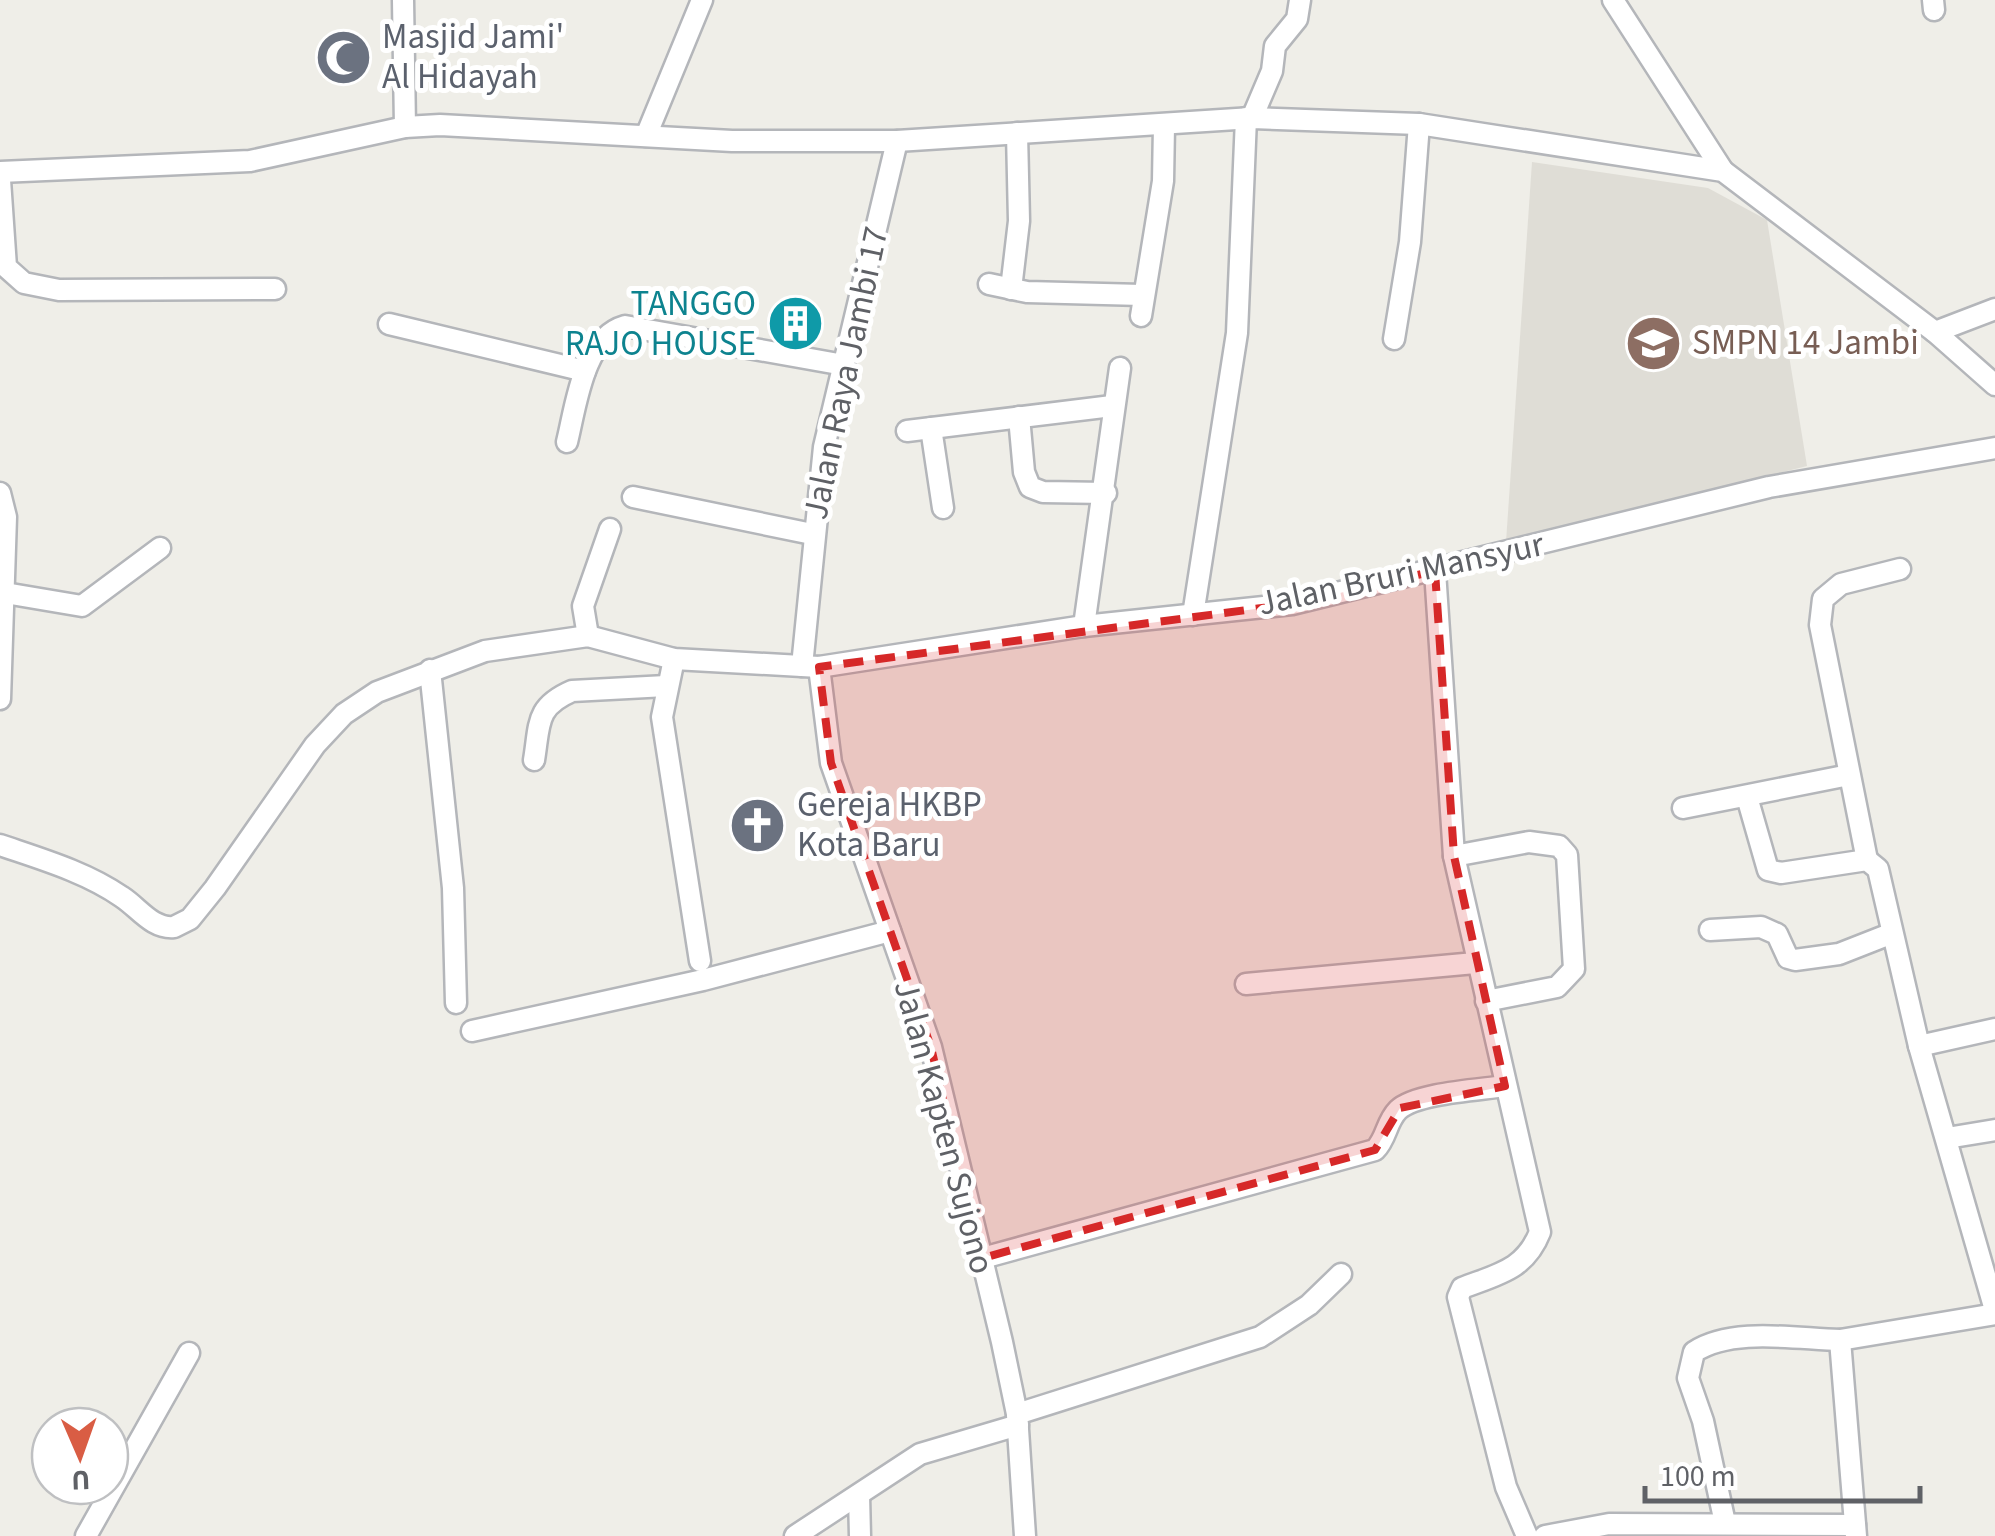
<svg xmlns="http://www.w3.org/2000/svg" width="1995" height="1536" font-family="'Source Sans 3',sans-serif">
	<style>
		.education { fill: #dfddd6 }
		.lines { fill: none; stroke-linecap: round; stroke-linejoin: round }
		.minor-casing { stroke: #b4b6ba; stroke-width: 25 }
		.minor { stroke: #fff; stroke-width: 20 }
		.marked { fill: #d62828; fill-opacity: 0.2; stroke: #d62828; stroke-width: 8; stroke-dasharray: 20 12; stroke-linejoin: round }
		.labels { text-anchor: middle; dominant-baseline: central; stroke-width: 10; stroke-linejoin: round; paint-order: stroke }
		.worship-label { font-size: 35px; fill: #5b616d; stroke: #fff; text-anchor: start }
		.culture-label { font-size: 35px; fill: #0d838f; stroke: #fff; text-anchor: end }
		.education-label { font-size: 35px; fill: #785e54; stroke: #fff; text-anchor: start }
		.street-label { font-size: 35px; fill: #5f6166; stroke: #fff }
	</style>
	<rect width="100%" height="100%" fill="#efeee8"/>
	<!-- education -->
	<polygon class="education" points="1532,162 1708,188 1767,220 1807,466 1506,542"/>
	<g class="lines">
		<defs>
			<g id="minor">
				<polyline points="403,0 405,127"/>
				<polyline points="1613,0 1723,171"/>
				<polyline points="1933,0 1934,10"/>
				<polyline points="1252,118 1272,71 1275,46 1297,19 1300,0"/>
				<polyline points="646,136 702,0"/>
				<polyline points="0,172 250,161 405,127 440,125 732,141 897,141 1252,118 1419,124 1723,171 1935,332 1995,385"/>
				<polyline points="0,180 6,267 24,283 59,290 275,289"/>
				<polyline points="989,284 1027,292 1142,295"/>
				<polyline points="1011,289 1019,221 1017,133"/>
				<polyline points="1141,316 1163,181 1164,126"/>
				<polyline points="389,324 585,371"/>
				<polyline points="1935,332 1995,309"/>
				<polyline points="1394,339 1410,242 1419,124"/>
				<polyline points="1019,417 1024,472 1030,487 1043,492 1106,493"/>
				<polyline points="931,428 943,508"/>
				<polyline points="907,431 1112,406"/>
				<path d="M 567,442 C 576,406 583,338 625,326 L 844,365"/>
				<polyline points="0,493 6,517 0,699"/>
				<polyline points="633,497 812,534"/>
				<path d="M 1435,571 L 1454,856 L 1540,1232 C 1525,1270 1498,1274 1462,1288 L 1458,1297 L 1506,1487 L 1527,1536"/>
				<polyline points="5,593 82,606 160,548"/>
				<polyline points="1193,615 1237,333 1246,118"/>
				<polyline points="1084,626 1120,368"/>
				<polyline points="588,636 583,606 610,529"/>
				<polyline points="674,659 662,717 700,961"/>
				<polyline points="802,666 824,447 897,141"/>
				<polyline points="819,667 831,763 931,1047 1002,1342 1017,1414 1025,1536"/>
				<polyline points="430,670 453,888 456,1003"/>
				<path d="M 534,760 C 540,724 535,707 572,691 L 666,686"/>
				<polyline points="1747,797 1768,870 1781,873 1867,860 1878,869 1919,1046 1995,1310"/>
				<polyline points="1683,808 1849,775"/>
				<path d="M 0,845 C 41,859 86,872 122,897 C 139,908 152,929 174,927 L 190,919 L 215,888 L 315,745 L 344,714 L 377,692 L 485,651 L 588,636 L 674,659 L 819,667 L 1084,626 L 1292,604 L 1769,487 L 1995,448"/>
				<polyline points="1454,856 1529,842 1559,846 1567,855 1574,969 1557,987 1486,1001"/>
				<polyline points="1867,860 1820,625 1823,599 1841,584 1900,569"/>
				<polyline points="1710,930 1761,927 1777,934 1788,958 1795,960 1839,954 1890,934"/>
				<polyline points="1246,984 1475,963"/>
				<polyline points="472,1031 703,980 890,931"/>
				<polyline points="1919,1046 1995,1029"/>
				<polyline points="1947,1138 1995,1130"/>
				<path d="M 979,1259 L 1375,1150 C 1387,1138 1386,1122 1398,1110 C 1416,1093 1479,1090 1505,1086"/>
				<polyline points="1017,1414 1260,1337 1309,1305 1341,1274"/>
				<polyline points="859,1495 860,1536"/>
				<path d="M 1725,1523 L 1703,1421 L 1688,1378 L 1694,1352 C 1732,1327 1796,1339 1840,1340"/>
				<polyline points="86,1536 189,1353"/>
				<polyline points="795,1536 920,1454 1018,1425"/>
				<polyline points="1545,1536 1609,1524 1855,1525"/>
				<polyline points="1856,1536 1840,1340 1995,1314"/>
			</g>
		</defs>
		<!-- minor casing -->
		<use href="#minor" class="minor-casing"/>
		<!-- minor -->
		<use href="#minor" class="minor"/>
	</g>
	<!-- marked area -->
	<path class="marked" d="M 1435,571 L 1454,856 L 1505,1086 L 1400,1108 L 1375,1150 L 979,1259 L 931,1047 L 831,763 L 819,667 L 1292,604 Z"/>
	<!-- icons -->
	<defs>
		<symbol id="mosque-disc" viewBox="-11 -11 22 22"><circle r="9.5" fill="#6b7280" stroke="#fff"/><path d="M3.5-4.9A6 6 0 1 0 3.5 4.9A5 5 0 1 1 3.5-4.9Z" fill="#fff"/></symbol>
		<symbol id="building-disc" viewBox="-11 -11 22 22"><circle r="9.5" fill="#0f9aa8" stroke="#fff"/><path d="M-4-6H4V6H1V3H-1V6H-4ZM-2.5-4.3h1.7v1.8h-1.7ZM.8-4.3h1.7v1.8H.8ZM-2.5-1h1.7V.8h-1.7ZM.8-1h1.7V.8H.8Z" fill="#fff"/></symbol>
		<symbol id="school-disc" viewBox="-11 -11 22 22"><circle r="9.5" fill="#8d6e63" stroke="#fff"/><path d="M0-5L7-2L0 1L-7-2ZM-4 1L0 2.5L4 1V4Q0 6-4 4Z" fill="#fff"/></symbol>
		<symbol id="church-disc" viewBox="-11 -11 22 22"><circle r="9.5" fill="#6b7280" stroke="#fff"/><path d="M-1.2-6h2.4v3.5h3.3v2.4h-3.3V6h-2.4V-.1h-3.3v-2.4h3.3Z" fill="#fff"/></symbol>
	</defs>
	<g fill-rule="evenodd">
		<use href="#mosque-disc" x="312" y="26" width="63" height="63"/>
		<use href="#building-disc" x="764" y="292" width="63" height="63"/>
		<use href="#school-disc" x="1622" y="312" width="63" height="63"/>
		<use href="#church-disc" x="726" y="794" width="63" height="63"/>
	</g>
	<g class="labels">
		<!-- worship labels -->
		<g class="worship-label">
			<text x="382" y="37">Masjid Jami'<tspan x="382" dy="40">Al Hidayah</tspan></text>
			<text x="797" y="805">Gereja HKBP<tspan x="797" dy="40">Kota Baru</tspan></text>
		</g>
		<!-- culture labels -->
		<g class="culture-label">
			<text x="756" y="304">TANGGO<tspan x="756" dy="40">RAJO HOUSE</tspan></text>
		</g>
		<!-- education labels -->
		<g class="education-label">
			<text x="1692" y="343">SMPN 14 Jambi</text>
		</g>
		<!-- street labels -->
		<g class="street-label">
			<text transform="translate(846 373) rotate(-78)">Jalan Raya Jambi 17</text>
			<text transform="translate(1401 574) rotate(-12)">Jalan Bruri Mansyur</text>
			<text transform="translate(944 1127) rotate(75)">Jalan Kapten Sujono</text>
		</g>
	</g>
	<!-- north arrow -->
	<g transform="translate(80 1456) rotate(178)"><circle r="48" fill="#ffffff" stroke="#bfc0c2" stroke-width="2.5"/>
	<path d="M0-8L18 38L0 25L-18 38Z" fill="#d95d44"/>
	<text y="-15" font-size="28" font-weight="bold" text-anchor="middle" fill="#5f6166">U</text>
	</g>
	<!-- scale -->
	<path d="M1645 1486v15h275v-15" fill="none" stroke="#5f6166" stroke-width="5"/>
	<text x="1660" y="1486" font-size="30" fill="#5f6166" stroke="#ffffff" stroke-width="8" paint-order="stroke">100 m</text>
</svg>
